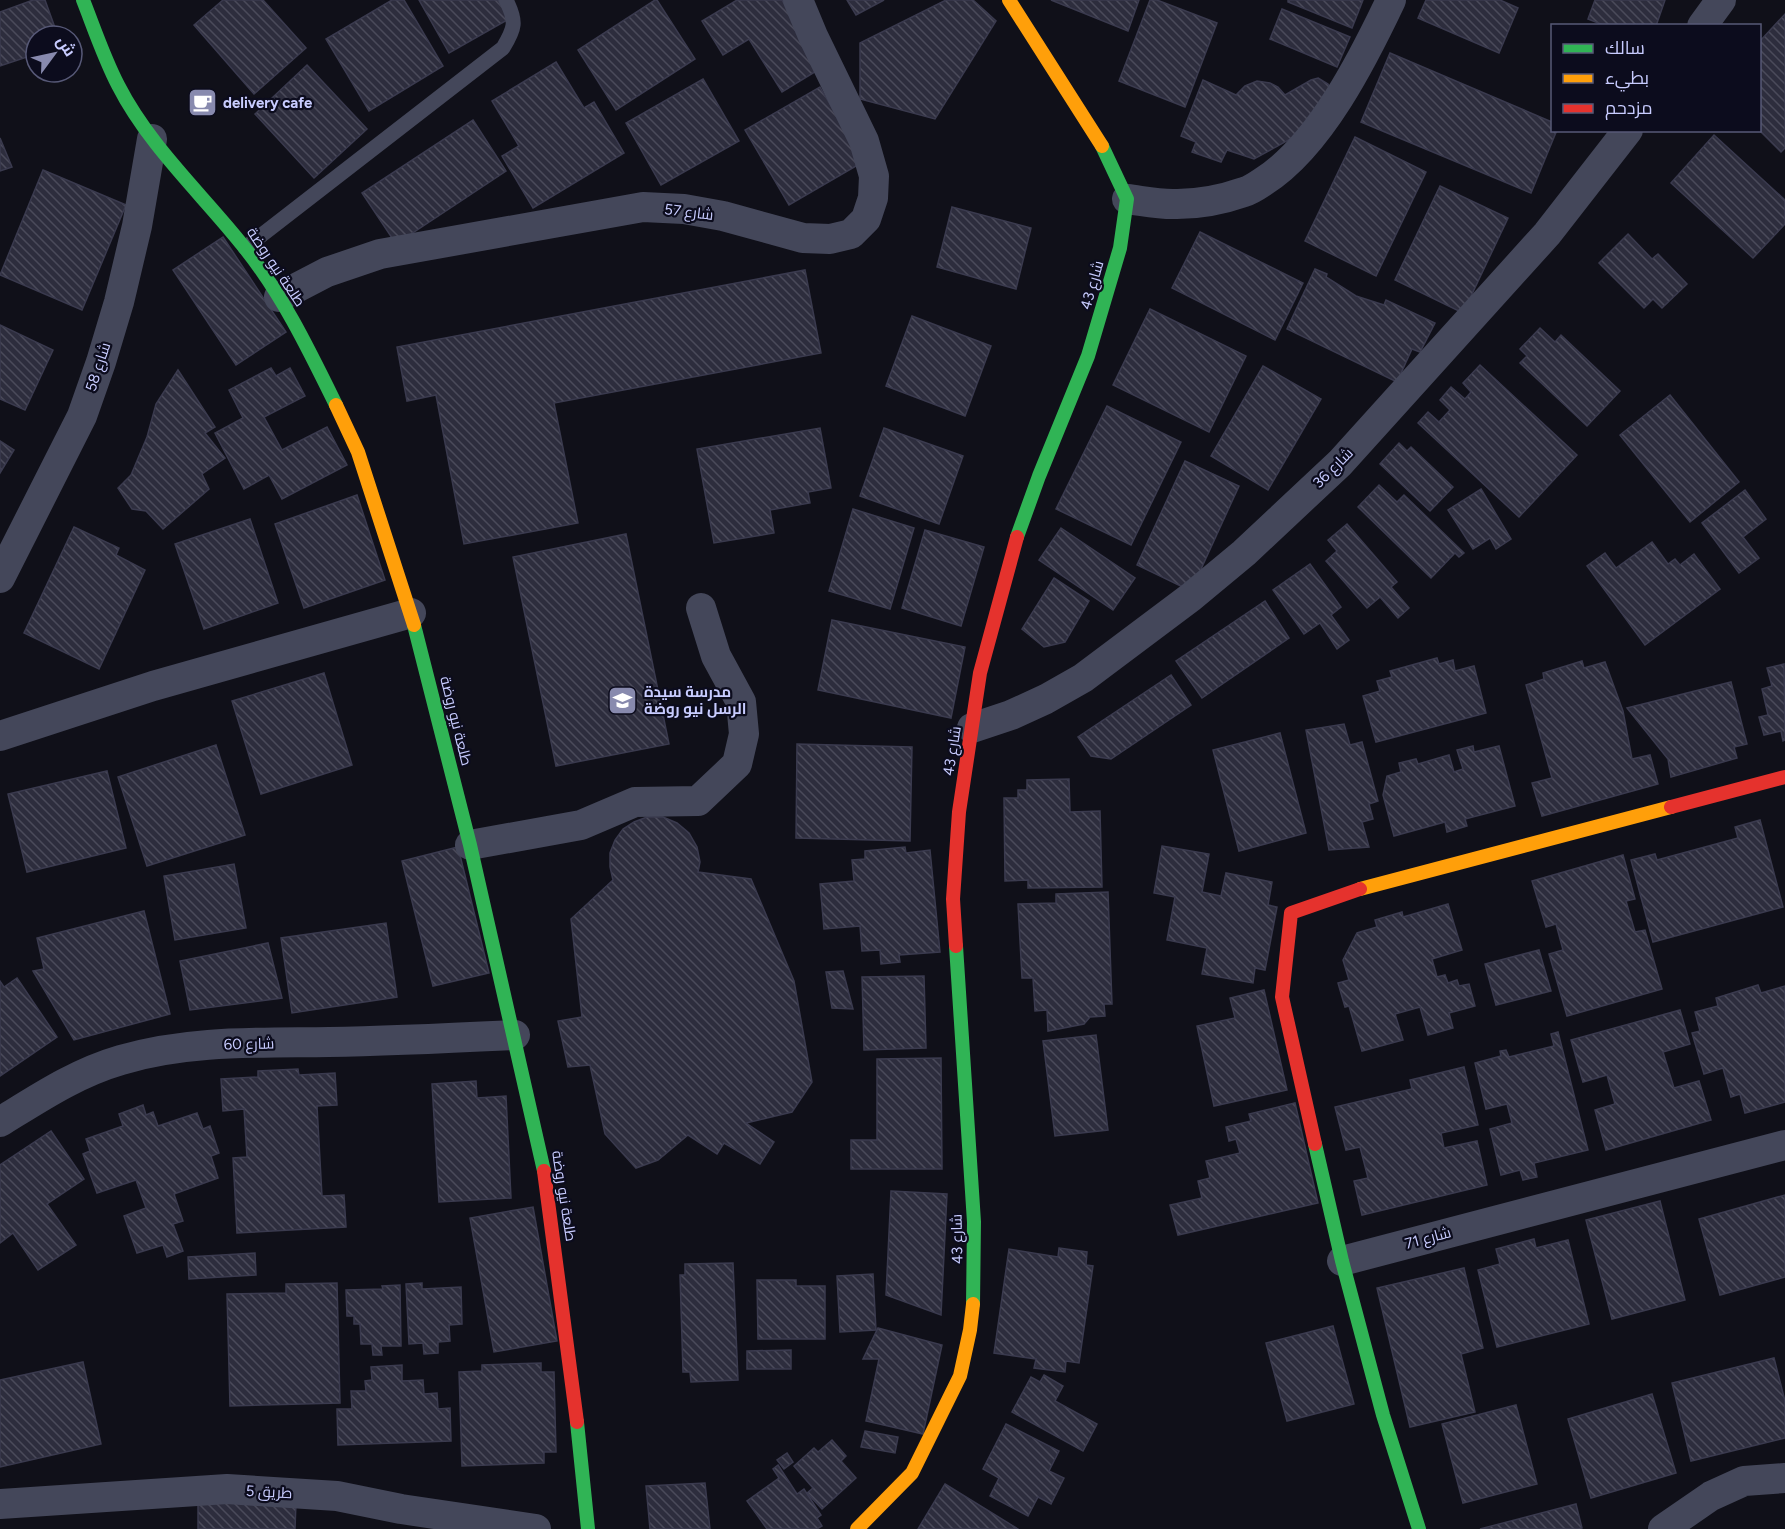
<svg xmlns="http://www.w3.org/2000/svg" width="1785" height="1529" font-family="Figtree,Cairo,sans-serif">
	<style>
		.building { fill: url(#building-back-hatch); stroke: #3a3a4e; stroke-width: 1.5 }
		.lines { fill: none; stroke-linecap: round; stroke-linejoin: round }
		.lane { stroke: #44475a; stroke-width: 15 }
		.street { stroke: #44475a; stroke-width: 30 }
		.fast { stroke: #30b455; stroke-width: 14 }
		.slow { stroke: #ff9f0a; stroke-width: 14 }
		.jam { stroke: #e5322d; stroke-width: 14 }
		.labels { text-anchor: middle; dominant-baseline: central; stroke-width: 4.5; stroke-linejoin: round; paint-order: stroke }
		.poi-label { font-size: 15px; font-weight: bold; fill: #c8ccff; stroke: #0c0c1d; text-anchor: start }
		.street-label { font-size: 15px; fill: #c8ccff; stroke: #0c0c1d }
	</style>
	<defs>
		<pattern id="building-back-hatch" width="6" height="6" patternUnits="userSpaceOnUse" patternTransform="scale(1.5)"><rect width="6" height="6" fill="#2d2d3d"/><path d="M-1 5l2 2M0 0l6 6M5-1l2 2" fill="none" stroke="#4a4a5a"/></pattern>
	</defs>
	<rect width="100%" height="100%" fill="#101019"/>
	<!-- building -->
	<g class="building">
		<polygon points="33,0 45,0 58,36 36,36 36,54 0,66 0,12"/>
		<polygon points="223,0 263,0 306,48 254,94 194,25"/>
		<polygon points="392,0 404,0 443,66 369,111 326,39"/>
		<polygon points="419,0 498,0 509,19 449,53"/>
		<polygon points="655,0 657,0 695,59 616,110 578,50"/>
		<polygon points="737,0 782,0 823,67 782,92 749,39 723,55 702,21"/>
		<polygon points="847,0 884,0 856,15"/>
		<polygon points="946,0 973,0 996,21 935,119 860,99 860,43"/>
		<polygon points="1051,0 1139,0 1128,31"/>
		<polygon points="1150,0 1157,0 1217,23 1185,107 1119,81"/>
		<polygon points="1288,0 1363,0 1352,28 1288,2"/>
		<polygon points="1426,0 1500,0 1518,8 1499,53 1418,18"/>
		<polygon points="1595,0 1665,0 1656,26 1606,26 1588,19"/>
		<polygon points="1282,9 1350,37 1337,67 1270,39"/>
		<polygon points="1785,14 1785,148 1781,152 1759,130 1760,41"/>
		<polygon points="1390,53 1552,122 1552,130 1557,130 1531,193 1361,122"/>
		<polygon points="556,62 584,108 594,102 624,153 533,208 502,156 519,146 492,101"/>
		<polygon points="307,65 367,129 314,178 255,114"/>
		<polygon points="1318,78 1328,84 1334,97 1296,136 1254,159 1227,150 1221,162 1192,152 1196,142 1181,136 1203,80 1236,95 1245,86 1257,81 1270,83 1278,87 1285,95 1311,80"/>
		<polygon points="703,79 739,141 661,185 626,123"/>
		<polygon points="820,87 863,162 789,205 745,130"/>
		<polygon points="473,120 506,171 396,244 362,193"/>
		<polygon points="1714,135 1785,200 1785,224 1753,258 1671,183"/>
		<polygon points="1355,137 1426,172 1376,276 1305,241"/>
		<polygon points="0,138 12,167 0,171"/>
		<polygon points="43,170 126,205 82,310 0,275"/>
		<polygon points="1440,186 1508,218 1463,313 1395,280"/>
		<polygon points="952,207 1031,228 1016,289 937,267"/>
		<polygon points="1200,232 1303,283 1275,340 1172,288"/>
		<polygon points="1628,234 1652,259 1658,254 1687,284 1662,308 1653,299 1644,308 1599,263"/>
		<polygon points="223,237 286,332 236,365 173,270"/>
		<polygon points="1315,269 1327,274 1326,277 1356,296 1384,305 1386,300 1435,323 1420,352 1412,349 1397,382 1287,329"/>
		<polygon points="805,270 821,353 554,403 578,523 464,544 436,395 407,401 397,347"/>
		<polygon points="1150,309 1246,356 1209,432 1113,385"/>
		<polygon points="912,316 991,346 965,416 886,386"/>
		<polygon points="0,325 53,350 25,410 0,399"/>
		<polygon points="1540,328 1555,342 1561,335 1620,391 1587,426 1520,363 1527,356 1520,349"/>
		<polygon points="1480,365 1577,455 1519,517 1418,423 1428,412 1439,422 1450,410 1440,400 1451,387 1465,399 1471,392 1463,383"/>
		<polygon points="1263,366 1321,399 1268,490 1211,456"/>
		<polygon points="271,368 276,376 290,368 305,396 264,417 282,450 327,427 347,465 282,499 269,475 244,489 215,433 243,418 229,390"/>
		<polygon points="178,370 215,427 205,433 225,458 202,474 209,489 163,529 146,511 132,509 118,488 131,475 147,437 156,404"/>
		<polygon points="1670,395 1739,482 1690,522 1620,435"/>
		<polygon points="1107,406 1181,442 1131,545 1056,509"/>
		<polygon points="820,428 831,488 808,492 810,503 770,510 774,533 714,543 697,449"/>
		<polygon points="884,428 963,456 939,524 860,496"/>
		<polygon points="0,441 14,450 0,473"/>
		<polygon points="1399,443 1407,451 1411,447 1453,487 1430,511 1380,464"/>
		<polygon points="1185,461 1239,486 1191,591 1137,565"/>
		<polygon points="1379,485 1397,502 1404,495 1464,553 1459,557 1455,553 1431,578 1358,507"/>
		<polygon points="1481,489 1511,539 1496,549 1490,538 1473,549 1448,510"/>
		<polygon points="1745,490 1766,519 1743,537 1759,558 1739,573 1702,523"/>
		<polygon points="357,495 385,580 304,608 275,524"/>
		<polygon points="853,509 914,528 890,609 829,591"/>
		<polygon points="250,519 278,603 204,629 175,544"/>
		<polygon points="1347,524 1397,582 1391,587 1409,608 1398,618 1380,597 1367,608 1326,561 1337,551 1328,540"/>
		<polygon points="74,527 119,548 116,555 145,570 99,669 24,633"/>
		<polygon points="1061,528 1135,578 1113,610 1039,560"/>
		<polygon points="925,530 984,547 961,626 902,608"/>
		<polygon points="626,534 669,744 556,766 513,557"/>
		<polygon points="1652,542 1668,564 1675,559 1680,565 1694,554 1720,589 1645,645 1587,566 1605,553 1616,568"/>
		<polygon points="1310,564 1341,607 1331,615 1349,640 1337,649 1320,623 1304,634 1273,590"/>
		<polygon points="1054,578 1089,601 1065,642 1044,647 1022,629"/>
		<polygon points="1265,601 1289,638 1202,698 1176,661"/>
		<polygon points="832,620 965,647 951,718 818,690"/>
		<polygon points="1437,658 1439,664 1453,660 1455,671 1474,666 1486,713 1376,742 1363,696 1380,691 1377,681 1392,677 1390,671"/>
		<polygon points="1582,661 1584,668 1605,662 1623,711 1632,759 1650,755 1658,784 1542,816 1532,783 1552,778 1526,685 1544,679 1543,673"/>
		<polygon points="1784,664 1785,740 1783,741 1781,731 1764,735 1759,717 1768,715 1762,689 1772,686 1767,668"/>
		<polygon points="324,673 352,765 261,794 232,701"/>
		<polygon points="1171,675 1191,705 1111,759 1091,756 1078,737"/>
		<polygon points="1731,682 1747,744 1734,747 1737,758 1671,777 1668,759 1627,708"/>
		<polygon points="1344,724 1350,745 1362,742 1378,801 1369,804 1373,819 1362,822 1369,847 1329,850 1306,730"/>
		<polygon points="1280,733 1306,833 1239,851 1213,750"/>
		<polygon points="797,744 912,747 910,841 796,838"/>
		<polygon points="216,745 245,835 147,866 118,777"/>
		<polygon points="1473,746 1474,752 1499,746 1515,806 1465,819 1467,826 1447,832 1445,822 1394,836 1383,795 1387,776 1401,772 1399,763 1416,759 1418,764 1449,755 1454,772 1463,769 1457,750"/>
		<polygon points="107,771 126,848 27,872 8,794"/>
		<polygon points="1069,779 1070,812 1100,811 1102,887 1028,888 1028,880 1005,881 1004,798 1018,798 1018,790 1027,790 1027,780"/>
		<polygon points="647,817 663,817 677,823 689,833 697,847 700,862 698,872 751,879 794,981 812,1082 792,1112 746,1123 774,1142 760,1164 724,1143 717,1154 688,1135 658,1160 636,1168 605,1134 590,1065 568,1067 558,1021 582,1017 571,919 613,880 610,867 610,853 615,840 623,829 634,822"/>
		<polygon points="1760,820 1783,907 1653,942 1631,860 1655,854 1657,860 1738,838 1735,827"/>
		<polygon points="1162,846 1209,854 1202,892 1221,896 1226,873 1272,882 1268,905 1277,907 1265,970 1255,968 1253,983 1202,974 1207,948 1167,940 1175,897 1154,893"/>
		<polygon points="458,847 489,973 433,986 402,861"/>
		<polygon points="905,847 906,853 930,850 940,952 899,955 900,962 881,964 880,950 862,951 860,926 824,929 820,884 854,881 852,860 865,859 865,851"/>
		<polygon points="1623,855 1635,899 1626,901 1635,932 1645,930 1662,989 1567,1016 1549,954 1563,950 1556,924 1546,927 1532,881"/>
		<polygon points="234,864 246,928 175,940 164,876"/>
		<polygon points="1108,892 1112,1004 1104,1004 1105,1016 1090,1017 1084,1024 1048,1031 1047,1010 1035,1011 1033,978 1022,978 1018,904 1056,903 1056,894"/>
		<polygon points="1448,904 1462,950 1432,959 1437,977 1445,975 1448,983 1457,980 1459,986 1469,984 1475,1006 1449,1013 1453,1028 1428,1035 1420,1007 1395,1014 1403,1040 1362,1051 1349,1006 1345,1007 1338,983 1349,980 1343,960 1357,933 1377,927 1375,920 1402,912 1403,917"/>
		<polygon points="144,911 170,1014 74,1040 33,971 44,969 37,938"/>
		<polygon points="386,923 397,997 292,1013 281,938"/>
		<polygon points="268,943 282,998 190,1010 180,961"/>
		<polygon points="1539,950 1551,991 1496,1005 1485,964"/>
		<polygon points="843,971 853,1009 832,1008 826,972"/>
		<polygon points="924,976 926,1048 864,1050 862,977"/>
		<polygon points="17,978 57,1037 0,1076 0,981 4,987"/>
		<polygon points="1758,985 1761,993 1785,986 1785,1102 1745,1113 1740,1094 1731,1097 1723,1068 1704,1074 1692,1033 1700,1031 1695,1012 1718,1006 1716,998"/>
		<polygon points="1264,990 1287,1090 1214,1106 1197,1026 1235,1018 1230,998"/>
		<polygon points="1680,1010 1690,1044 1663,1052 1674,1088 1699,1081 1711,1120 1606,1150 1595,1110 1615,1104 1607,1075 1583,1082 1571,1040"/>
		<polygon points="1558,1032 1588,1150 1534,1163 1537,1177 1523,1180 1520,1170 1501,1175 1490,1129 1512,1123 1507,1104 1486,1109 1475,1063 1501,1056 1500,1051 1506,1050 1509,1057 1554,1046 1551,1034"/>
		<polygon points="1096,1035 1108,1130 1055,1136 1043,1041"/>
		<polygon points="941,1058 942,1169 851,1169 851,1140 877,1140 877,1059"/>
		<polygon points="1464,1067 1478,1125 1441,1133 1444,1148 1477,1141 1487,1185 1362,1215 1354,1181 1368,1178 1360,1147 1346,1150 1335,1107 1412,1089 1410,1080"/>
		<polygon points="298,1069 299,1075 335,1073 337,1105 317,1106 322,1196 344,1195 346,1227 237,1233 233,1158 247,1157 244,1109 223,1111 221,1079 258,1077 258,1071"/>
		<polygon points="476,1081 477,1098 506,1096 511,1198 439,1202 432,1084"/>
		<polygon points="1295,1103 1318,1203 1178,1235 1170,1205 1202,1198 1198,1181 1210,1178 1206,1161 1240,1153 1236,1139 1229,1141 1226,1127 1251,1121 1249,1114"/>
		<polygon points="143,1105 146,1115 153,1112 158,1126 197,1113 203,1129 210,1126 219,1153 211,1156 218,1178 174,1194 183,1221 173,1224 183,1251 167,1257 163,1245 137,1253 124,1216 146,1208 136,1180 97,1193 83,1154 90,1151 86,1139 123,1126 119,1114"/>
		<polygon points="51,1131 84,1179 47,1204 76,1245 38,1270 13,1233 0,1243 0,1165"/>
		<polygon points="891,1191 947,1194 941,1315 886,1295"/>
		<polygon points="1785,1195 1785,1277 1720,1295 1699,1219"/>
		<polygon points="1660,1201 1685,1300 1612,1319 1586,1220"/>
		<polygon points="533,1207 557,1341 494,1352 470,1218"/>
		<polygon points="1534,1239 1536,1248 1568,1240 1589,1324 1497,1347 1478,1270 1500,1264 1496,1249"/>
		<polygon points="1059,1248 1087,1252 1086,1265 1093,1266 1079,1363 1066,1361 1065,1372 1034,1368 1036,1359 994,1353 1009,1249 1058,1257"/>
		<polygon points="255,1253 256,1275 189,1279 188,1257"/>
		<polygon points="733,1263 738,1380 691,1382 690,1372 683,1372 680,1275 685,1275 685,1264"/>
		<polygon points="1464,1268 1483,1348 1461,1354 1475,1412 1410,1427 1377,1288"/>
		<polygon points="873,1274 876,1330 840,1332 837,1276"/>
		<polygon points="757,1280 796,1280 796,1286 825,1286 825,1339 758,1339"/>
		<polygon points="337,1283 340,1403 230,1406 227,1294 286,1293 286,1284"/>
		<polygon points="422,1283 422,1289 461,1287 462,1324 449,1325 450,1341 438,1342 438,1353 424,1354 423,1343 409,1344 406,1284"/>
		<polygon points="400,1285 401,1346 381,1346 382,1355 373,1355 372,1344 361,1344 360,1324 354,1324 354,1316 347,1316 346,1290 383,1289 382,1286"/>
		<polygon points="1333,1326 1354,1404 1287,1421 1266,1343"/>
		<polygon points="878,1328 942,1345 923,1434 866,1421 879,1359 863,1359"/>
		<polygon points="791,1350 791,1369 747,1369 747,1351"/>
		<polygon points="1774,1358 1785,1401 1785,1438 1691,1461 1672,1383"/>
		<polygon points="83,1362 101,1444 0,1467 0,1380"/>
		<polygon points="541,1363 541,1372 554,1372 556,1452 544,1452 544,1463 462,1466 459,1372 482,1371 482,1365"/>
		<polygon points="402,1365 402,1381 423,1380 424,1394 437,1393 438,1409 450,1408 451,1441 338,1445 337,1409 352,1409 351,1391 366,1391 365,1381 372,1380 371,1367"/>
		<polygon points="1044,1375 1063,1386 1055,1401 1097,1424 1083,1451 1012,1412 1031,1377 1040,1382"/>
		<polygon points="1652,1394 1676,1473 1591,1498 1568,1419"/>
		<polygon points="1516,1405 1537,1484 1463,1503 1442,1424"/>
		<polygon points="1006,1424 1059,1451 1049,1471 1064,1478 1051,1504 1038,1497 1028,1516 990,1496 999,1478 983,1469"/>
		<polygon points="865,1431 898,1437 895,1453 861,1447"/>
		<polygon points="832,1440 846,1456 841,1461 856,1478 822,1509 807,1493 813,1488 794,1466 814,1448 818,1452"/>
		<polygon points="787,1453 793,1462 784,1469 777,1460"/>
		<polygon points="778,1465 797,1494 804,1489 821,1515 817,1518 822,1526 817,1529 767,1529 747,1501 779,1478 773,1469"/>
		<polygon points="705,1483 710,1529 650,1529 646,1486"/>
		<polygon points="945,1484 1018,1529 918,1529"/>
		<polygon points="198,1502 296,1503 295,1529 198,1529"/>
		<polygon points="1576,1504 1582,1528 1578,1529 1480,1529"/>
	</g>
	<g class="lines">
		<!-- lane -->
		<path class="lane" d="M 245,248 L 503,48 C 515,28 517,22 506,0"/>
		<!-- street -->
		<g class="street">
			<polyline points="1702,26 1721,0"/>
			<path d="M 1127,199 C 1143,201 1161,205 1177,204 C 1199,204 1224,199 1244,192 C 1251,190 1258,185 1264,181 C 1320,145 1363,59 1391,0"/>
			<polyline points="279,297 327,272 380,254 643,207 684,209 723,216 803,238 830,239 851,234 866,219 873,198 874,176 864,141 813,36 798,0"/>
			<polyline points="0,578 82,416 101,362 119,302 137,226 152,139"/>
			<polyline points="972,728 1011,715 1046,699 1083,678 1191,597 1244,553 1340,463 1547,234 1628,130"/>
			<polyline points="0,736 153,686 411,613"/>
			<polyline points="470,845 581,825 635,802 698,801 737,764 744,734 741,702 716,656 701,608"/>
			<path d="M 0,1122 C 39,1098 76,1073 121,1060 C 188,1040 259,1043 329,1042 C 391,1041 453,1038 515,1035"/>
			<polyline points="1342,1261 1785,1145"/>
			<polyline points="0,1504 227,1489 337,1496 401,1509 536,1529"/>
			<polyline points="1663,1529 1711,1496 1744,1481 1785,1478"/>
		</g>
		<!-- fast -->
		<g class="fast">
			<path d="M 83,0 C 94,28 104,58 118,85 C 149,146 202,194 244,247 C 282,294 309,350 336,405"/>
			<polyline points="1017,537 1039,476 1088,356 1120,248 1127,199 1102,146"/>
			<polyline points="414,625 470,845 544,1171"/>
			<polyline points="956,946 974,1222 973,1304"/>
			<polyline points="1315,1144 1342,1261 1383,1415 1419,1529"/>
			<polyline points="577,1422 588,1529"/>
		</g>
		<!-- slow -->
		<g class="slow">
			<polyline points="1009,0 1102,146"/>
			<polyline points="336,405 358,452 414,625"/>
			<polyline points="1360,889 1671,807"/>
			<polyline points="857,1529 912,1473 960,1376 970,1330 973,1304"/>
		</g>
		<!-- jam -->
		<g class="jam">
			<polyline points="1671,807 1785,777"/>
			<polyline points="956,946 953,899 959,812 980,673 1017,537"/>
			<polyline points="1315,1144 1282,997 1291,913 1360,889"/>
			<polyline points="544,1171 577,1422"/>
		</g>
	</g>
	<!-- icons -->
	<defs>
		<symbol id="cafe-square" viewBox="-11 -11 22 22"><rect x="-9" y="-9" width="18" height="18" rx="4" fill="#888aae" stroke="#0c0c1d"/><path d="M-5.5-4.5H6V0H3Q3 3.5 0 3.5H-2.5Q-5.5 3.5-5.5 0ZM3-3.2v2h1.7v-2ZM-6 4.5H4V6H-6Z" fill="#fff"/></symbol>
		<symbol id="school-square" viewBox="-11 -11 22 22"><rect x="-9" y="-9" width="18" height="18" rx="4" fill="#888aae" stroke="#0c0c1d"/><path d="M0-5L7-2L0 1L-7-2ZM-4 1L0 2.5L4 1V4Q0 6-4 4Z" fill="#fff"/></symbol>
	</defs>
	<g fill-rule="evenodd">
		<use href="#cafe-square" x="186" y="86" width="33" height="33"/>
		<use href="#school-square" x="606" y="684" width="33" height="33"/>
	</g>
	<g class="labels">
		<!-- poi labels -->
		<g class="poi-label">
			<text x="223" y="103">delivery cafe</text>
			<text x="644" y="692">مدرسة سيدة<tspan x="644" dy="17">الرسل نيو روضة</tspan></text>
		</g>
		<!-- street labels -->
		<g class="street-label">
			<text transform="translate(689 212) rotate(7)">شارع 57</text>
			<text transform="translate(276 267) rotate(56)">طلعة نيو روضة</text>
			<text transform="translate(1092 285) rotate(-74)">شارع 43</text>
			<text transform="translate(98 367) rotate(-72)">شارع 58</text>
			<text transform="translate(1333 468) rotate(-45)">شارع 36</text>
			<text transform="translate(456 721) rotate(76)">طلعة نيو روضة</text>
			<text transform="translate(952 751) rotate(-81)">شارع 43</text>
			<text transform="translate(249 1044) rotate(-1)">شارع 60</text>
			<text transform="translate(564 1196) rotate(81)">طلعة نيو روضة</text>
			<text transform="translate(1428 1238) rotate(-15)">شارع 71</text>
			<text transform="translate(957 1239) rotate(-91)">شارع 43</text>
			<text transform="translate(269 1492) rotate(3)">طريق 5</text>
		</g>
	</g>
	<!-- legend -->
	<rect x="1551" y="24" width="210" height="108" fill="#0c0c1d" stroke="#575977" stroke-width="1.5"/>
	<rect x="1563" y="44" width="30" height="9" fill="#30b455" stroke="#575977" stroke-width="1.5"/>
	<text x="1605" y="54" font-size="18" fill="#c8ccff">سالك</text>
	<rect x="1563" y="74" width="30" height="9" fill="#ff9f0a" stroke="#575977" stroke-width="1.5"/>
	<text x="1605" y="84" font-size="18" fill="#c8ccff">بطيء</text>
	<rect x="1563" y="104" width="30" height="9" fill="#e5322d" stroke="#575977" stroke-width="1.5"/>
	<text x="1605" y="114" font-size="18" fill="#c8ccff">مزدحم</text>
	<!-- north arrow -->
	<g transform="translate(54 54) rotate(57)"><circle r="28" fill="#0c0c1d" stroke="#575977" stroke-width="1.5"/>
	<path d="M0-4.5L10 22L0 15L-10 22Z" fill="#888aae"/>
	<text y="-9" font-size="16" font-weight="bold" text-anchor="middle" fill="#c8ccff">ش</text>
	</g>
</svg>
